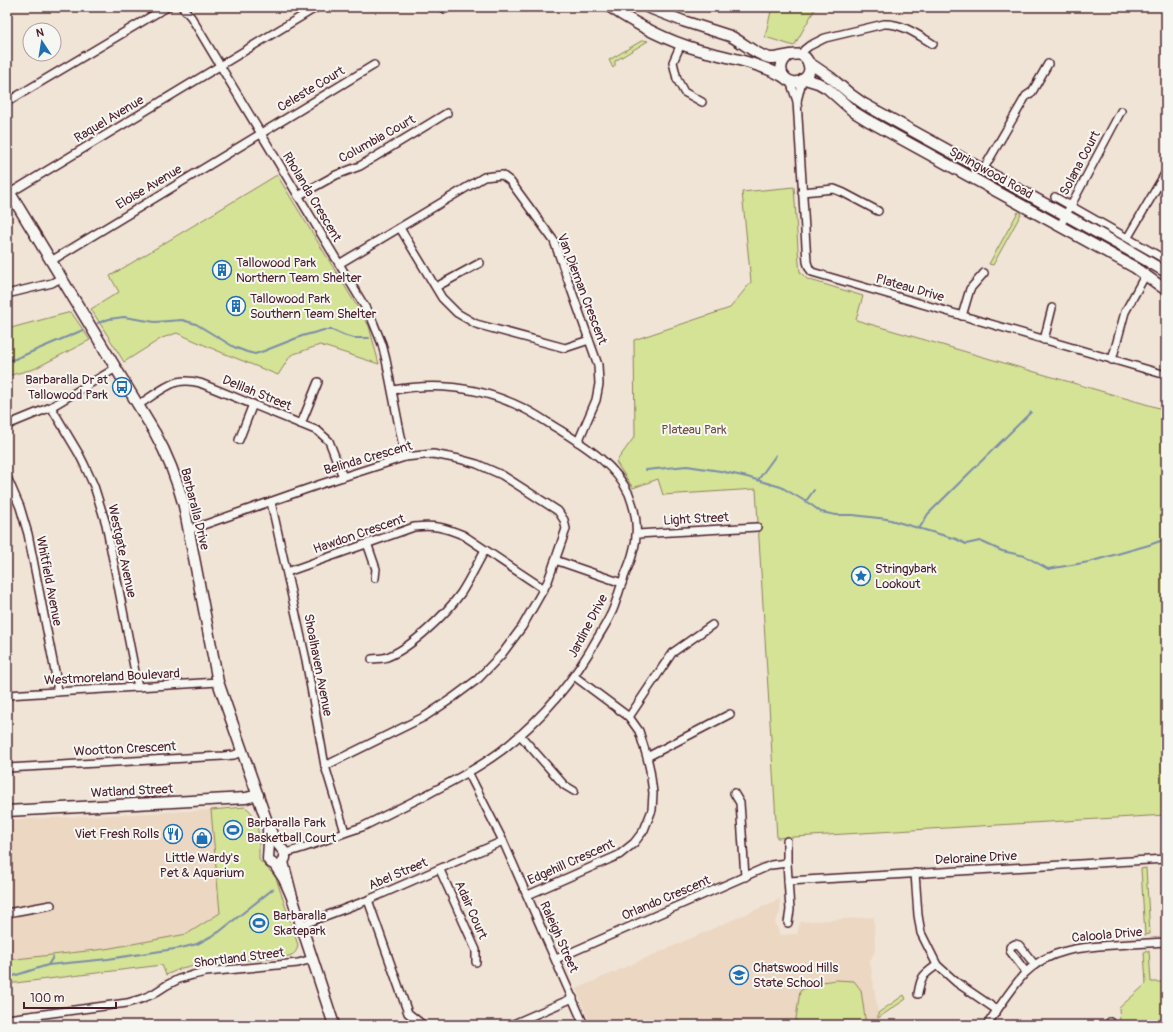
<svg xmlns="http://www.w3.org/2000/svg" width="1173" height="1032" font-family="Pangolin,sans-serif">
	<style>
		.built { fill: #ecd7c2 }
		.green { fill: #d4e396; stroke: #8f8160 }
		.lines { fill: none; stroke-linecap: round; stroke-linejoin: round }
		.stream { stroke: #7c8ca8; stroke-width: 2 }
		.street-casing { stroke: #4a1f2b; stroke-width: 10 }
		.secondary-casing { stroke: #4a1f2b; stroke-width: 13 }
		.street { stroke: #f6f6f2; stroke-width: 7 }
		.secondary { stroke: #f6f6f2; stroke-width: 10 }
		.labels { text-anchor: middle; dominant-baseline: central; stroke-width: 4; stroke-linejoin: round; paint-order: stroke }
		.street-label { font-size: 13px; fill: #4a1f2b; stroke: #f6f6f2 }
		.poi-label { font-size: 13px; fill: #4a1f2b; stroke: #f6f6f2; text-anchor: start }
		.park-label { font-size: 13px; fill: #6c5046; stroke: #f6f6f2 }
	</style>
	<rect width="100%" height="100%" fill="#f0e4d6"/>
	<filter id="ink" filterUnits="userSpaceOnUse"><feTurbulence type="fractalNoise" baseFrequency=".025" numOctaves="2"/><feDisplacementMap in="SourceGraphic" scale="8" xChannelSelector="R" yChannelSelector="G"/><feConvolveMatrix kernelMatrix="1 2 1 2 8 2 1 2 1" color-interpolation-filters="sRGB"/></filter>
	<g filter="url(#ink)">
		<!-- built -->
		<g class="built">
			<polygon points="211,810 220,913 187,934 105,949 7,960 7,820"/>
			<polygon points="780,899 780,912 775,922 780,935 797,934 800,922 874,917 875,951 870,961 878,1013 878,1025 591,1025 576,989"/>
		</g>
		<!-- green -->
		<g class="green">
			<polygon points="772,7 816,7 794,46 765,37"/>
			<polygon points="643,40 648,41 615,61 615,66 613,68 609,60"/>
			<polygon points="277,175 369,326 379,364 320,345 291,355 278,375 218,351 177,333 162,338 124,362 91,309 119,292 110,276"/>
			<polygon points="794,187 799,263 800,272 807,279 863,296 856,320 1166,410 1166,815 777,838 756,489 663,495 658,479 633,488 616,462 635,436 634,340 730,308 751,282 742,192"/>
			<polygon points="1018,212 1021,214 993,265 989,264"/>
			<polygon points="71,312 90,340 34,369 7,376 7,329"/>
			<path d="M 245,807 C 261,816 259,844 259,860 L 273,874 L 276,878 L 298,945 C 297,951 295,954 289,956 L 194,965 L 182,968 L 166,975 L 162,965 L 7,984 L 7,960 L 105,949 L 187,934 L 220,913 L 211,810 Z"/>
			<polygon points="1146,868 1150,934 1145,935 1141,869"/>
			<polygon points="1149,951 1151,982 1166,982 1166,1025 1124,1025 1120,1022 1119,1008 1146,984 1144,952"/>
			<polygon points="836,980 854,981 861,990 866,1025 795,1025 800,991 815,983"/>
			<polygon points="904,995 906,999 878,1018 878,1013"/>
		</g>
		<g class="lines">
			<!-- stream -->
			<g class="stream">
				<polyline points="98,323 109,319 124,317 155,322 182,320 196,324 234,347 247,352 255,354 264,351 302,336 324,330 332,330 346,336 354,338 369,338"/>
				<polyline points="7,361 15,359 83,330"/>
				<polyline points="646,470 687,466 720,471 747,477 781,487 810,504 821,512 836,515 853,515 887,519 956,539 966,544 980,541 1002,551 1025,556 1048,569 1089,562 1149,545 1166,539"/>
				<polyline points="758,480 776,455"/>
				<polyline points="806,501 814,490"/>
				<polyline points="919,529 928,514 1031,412"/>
				<polyline points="48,965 53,957"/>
				<polyline points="7,978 48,965 108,959 181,948 197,944 219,932 273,889"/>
			</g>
			<defs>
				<g id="street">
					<polyline points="182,7 191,17 371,317 382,344 386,360 405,457"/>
					<polyline points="445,9 449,7"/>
					<polyline points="681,44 673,62 677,79 684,92 702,102"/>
					<path d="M 801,55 L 804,50 L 809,46 L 825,38 L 884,24 C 902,23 918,35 933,44"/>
					<polyline points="790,81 797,101"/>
					<polyline points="802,81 797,101 807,262 809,268 812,272 1166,375"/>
					<polyline points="7,102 160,11 168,7"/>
					<polyline points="983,170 1026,96 1032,92 1048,64"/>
					<polyline points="802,192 834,189 844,193 878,211"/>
					<polyline points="10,193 317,7"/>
					<polyline points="298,196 336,175 360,166 447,113"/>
					<polyline points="1055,197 1166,260"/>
					<polyline points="1060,226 1121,111"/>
					<polyline points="400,228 442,298 457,313 476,324 565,348 589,340"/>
					<polyline points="1128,237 1166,172"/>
					<polyline points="51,261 374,65"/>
					<polyline points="339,264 484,177 502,175 510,181 554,241 598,365 599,384 596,400 578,442"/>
					<polyline points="436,287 480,263"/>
					<polyline points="7,294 52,283 61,278"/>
					<polyline points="962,316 970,289 984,273"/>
					<polyline points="1044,340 1052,308"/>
					<polyline points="1112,360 1125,312 1146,274"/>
					<path d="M 138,405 C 150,398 164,386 177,382 C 185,380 193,381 200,383 L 318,431 L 329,441 L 343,477"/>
					<polyline points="51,407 79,454 84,464 94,486 106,524 138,687"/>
					<polyline points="301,424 318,382"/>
					<polyline points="7,425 51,407 116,368"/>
					<polyline points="239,440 253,404"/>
					<polyline points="7,477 20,507 28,534 57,682 57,692"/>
					<polyline points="271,502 306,660 325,766 345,832"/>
					<polyline points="189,530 321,484 405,457 433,454 459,459 477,464 502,475 558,511 564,520 566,529 548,581 522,627 502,654 478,679 451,699 424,717 325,766"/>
					<polyline points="637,534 757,527"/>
					<polyline points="367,543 376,569 375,578"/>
					<polyline points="555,560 622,583"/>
					<path d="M 287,572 L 414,527 C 435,525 443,527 463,535 L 544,589"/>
					<path d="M 372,659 C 377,658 383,659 387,657 C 411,648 446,614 461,593 C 470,579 477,564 485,550"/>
					<polyline points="7,695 218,682"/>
					<polyline points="629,717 672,653 712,625"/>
					<polyline points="520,735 564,785 574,791"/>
					<polyline points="647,757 730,714"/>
					<polyline points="7,768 223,756 234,755 243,751"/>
					<polyline points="468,772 503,841 584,1025"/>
					<polyline points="734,793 740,803 745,877"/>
					<polyline points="787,841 787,863 790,910 788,923"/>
					<path d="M 285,853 C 311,847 336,835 362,827 C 384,816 406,805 428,794 C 453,781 478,768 501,751 C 541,720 574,681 598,637 C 604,627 610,618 614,607 C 617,599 619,591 622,583 C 625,573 631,562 633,552 C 639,533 636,512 629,494 C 615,464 586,447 560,430 C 548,423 537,415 525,409 C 484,388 438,382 393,390"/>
					<polyline points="440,870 476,950 476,962"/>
					<polyline points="915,873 918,915 921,933 937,965 956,982 997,1010"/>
					<polyline points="788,881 1166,859"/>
					<polyline points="528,895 619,855 634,843 644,830 652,810 653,793 650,770 647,757 639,731 629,717 574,676"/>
					<polyline points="368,900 408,1013 423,1025"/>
					<polyline points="7,913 51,905"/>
					<polyline points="301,925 368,900 503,841"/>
					<polyline points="556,959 771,865 787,863"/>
					<polyline points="1026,972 1010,951 1010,947 1015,944 1019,945 1035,965"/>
					<path d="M 918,994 C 921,976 922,976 937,965"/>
					<polyline points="7,1019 127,1003 141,999 153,994 167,985 179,979 193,975 206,972 298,963 312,959"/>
					<polyline points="511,1025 573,998"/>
					<path d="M 987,1025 C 999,1007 1011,989 1025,973 C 1049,949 1082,947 1114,945 C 1131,944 1149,943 1166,942"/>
					<polyline points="1109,1025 1110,1022"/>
				</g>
				<g id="secondary">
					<path d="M 610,7 C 637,25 665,40 696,49 C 724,57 758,62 784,77"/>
					<path d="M 647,7 L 683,21 L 730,36 C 743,42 755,55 770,58 C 782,59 806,45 809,66 C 810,70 809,74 806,77 C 792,92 770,71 788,56"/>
					<polyline points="808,62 830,77 850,94 864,104 1125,248 1166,272"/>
					<polyline points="805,79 818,83 827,88 854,112 867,120 1134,267 1166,290"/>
					<path d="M 7,188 L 155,433 C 168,456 177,480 184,506 L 218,682 L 267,822 L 274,839 L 285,853 L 285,858 L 283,862 L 292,897"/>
					<polyline points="7,811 246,798 258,795"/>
					<polyline points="268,830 269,842 268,859 270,862 275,865 284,879 292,897 334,1025"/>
				</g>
			</defs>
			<!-- street casing -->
			<use href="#street" class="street-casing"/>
			<!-- secondary casing -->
			<use href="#secondary" class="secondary-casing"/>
			<!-- street -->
			<use href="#street" class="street"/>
			<!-- secondary -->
			<use href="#secondary" class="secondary"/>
		</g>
	</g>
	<!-- icons -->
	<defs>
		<symbol id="building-ring" viewBox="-11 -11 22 22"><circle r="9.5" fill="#f6f6f2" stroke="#1f6fb2" stroke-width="1.5"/><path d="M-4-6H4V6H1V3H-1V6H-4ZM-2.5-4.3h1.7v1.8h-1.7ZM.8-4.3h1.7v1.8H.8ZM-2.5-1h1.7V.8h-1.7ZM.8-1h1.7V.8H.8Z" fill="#1f6fb2"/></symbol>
		<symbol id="bus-ring" viewBox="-11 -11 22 22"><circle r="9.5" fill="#f6f6f2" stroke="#1f6fb2" stroke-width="1.5"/><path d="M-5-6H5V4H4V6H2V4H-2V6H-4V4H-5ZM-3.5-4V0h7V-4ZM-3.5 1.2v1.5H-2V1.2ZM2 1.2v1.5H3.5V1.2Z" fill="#1f6fb2"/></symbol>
		<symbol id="sight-ring" viewBox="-11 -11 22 22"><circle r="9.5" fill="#f6f6f2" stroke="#1f6fb2" stroke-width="1.5"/><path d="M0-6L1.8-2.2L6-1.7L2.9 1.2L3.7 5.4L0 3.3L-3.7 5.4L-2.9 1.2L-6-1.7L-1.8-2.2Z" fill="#1f6fb2"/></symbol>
		<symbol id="stadium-ring" viewBox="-11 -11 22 22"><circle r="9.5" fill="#f6f6f2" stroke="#1f6fb2" stroke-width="1.5"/><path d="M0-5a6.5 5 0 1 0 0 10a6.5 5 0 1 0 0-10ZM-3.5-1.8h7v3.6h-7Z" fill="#1f6fb2"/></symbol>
		<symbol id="restaurant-ring" viewBox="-11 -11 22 22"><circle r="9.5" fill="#f6f6f2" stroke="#1f6fb2" stroke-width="1.5"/><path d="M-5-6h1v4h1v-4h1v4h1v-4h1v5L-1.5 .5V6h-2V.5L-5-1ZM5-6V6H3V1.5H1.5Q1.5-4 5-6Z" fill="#1f6fb2"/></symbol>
		<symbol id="shop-ring" viewBox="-11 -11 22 22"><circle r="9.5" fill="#f6f6f2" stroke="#1f6fb2" stroke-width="1.5"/><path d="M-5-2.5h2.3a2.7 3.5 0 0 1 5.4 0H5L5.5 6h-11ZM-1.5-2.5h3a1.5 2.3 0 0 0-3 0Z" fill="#1f6fb2"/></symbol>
		<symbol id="school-ring" viewBox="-11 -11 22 22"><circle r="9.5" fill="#f6f6f2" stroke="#1f6fb2" stroke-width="1.5"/><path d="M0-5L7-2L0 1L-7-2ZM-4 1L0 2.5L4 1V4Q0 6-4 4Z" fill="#1f6fb2"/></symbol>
	</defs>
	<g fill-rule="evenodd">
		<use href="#building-ring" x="211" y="259" width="22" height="22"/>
		<use href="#building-ring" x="225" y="295" width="22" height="22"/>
		<use href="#bus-ring" x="111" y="376" width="22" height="22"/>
		<use href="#sight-ring" x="850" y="565" width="22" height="22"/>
		<use href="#stadium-ring" x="222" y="819" width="22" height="22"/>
		<use href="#restaurant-ring" x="162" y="823" width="22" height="22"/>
		<use href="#shop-ring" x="191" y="827" width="22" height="22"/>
		<use href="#stadium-ring" x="248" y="912" width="22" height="22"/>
		<use href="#school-ring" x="728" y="964" width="22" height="22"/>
	</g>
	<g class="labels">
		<!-- street labels -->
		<g class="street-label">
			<text transform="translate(311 89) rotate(-31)">Celeste Court</text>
			<text transform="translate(109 119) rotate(-31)">Raquel Avenue</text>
			<text transform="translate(377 139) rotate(-29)">Columbia Court</text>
			<text transform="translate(1080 163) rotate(-62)">Solana Court</text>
			<text transform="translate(991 173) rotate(29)">Springwood Road</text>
			<text transform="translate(149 187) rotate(-31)">Eloise Avenue</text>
			<text transform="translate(312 197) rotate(59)">Rholanda Crescent</text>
			<text transform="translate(910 288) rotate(16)">Plateau Drive</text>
			<text transform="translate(582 289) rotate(69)">Van Dieman Crescent</text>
			<text transform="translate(257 393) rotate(22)">Delilah Street</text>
			<text transform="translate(368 458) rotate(-16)">Belinda Crescent</text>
			<text transform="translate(195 509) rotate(76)">Barbaralla Drive</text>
			<text transform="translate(696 519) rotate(-3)">Light Street</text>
			<text transform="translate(359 534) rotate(-19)">Hawdon Crescent</text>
			<text transform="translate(122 551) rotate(78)">Westgate Avenue</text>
			<text transform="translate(49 581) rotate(79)">Whitfield Avenue</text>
			<text transform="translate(588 626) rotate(-62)">Jardine Drive</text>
			<text transform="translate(318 665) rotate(79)">Shoalhaven Avenue</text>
			<text transform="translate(112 677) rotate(-3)">Westmoreland Boulevard</text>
			<text transform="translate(125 749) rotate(-3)">Wootton Crescent</text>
			<text transform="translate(132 791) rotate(-3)">Watland Street</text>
			<text transform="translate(976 858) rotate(-3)">Deloraine Drive</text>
			<text transform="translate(571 862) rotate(-24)">Edgehill Crescent</text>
			<text transform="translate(398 874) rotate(-23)">Abel Street</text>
			<text transform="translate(666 898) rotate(-23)">Orlando Crescent</text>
			<text transform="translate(471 910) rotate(66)">Adair Court</text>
			<text transform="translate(1107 935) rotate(-5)">Caloola Drive</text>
			<text transform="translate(559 937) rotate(66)">Raleigh Street</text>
			<text transform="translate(239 958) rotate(-7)">Shortland Street</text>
		</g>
		<!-- poi labels -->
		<g class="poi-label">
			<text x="236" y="263">Tallowood Park<tspan x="236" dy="15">Northern Team Shelter</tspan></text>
			<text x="250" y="299">Tallowood Park<tspan x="250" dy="15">Southern Team Shelter</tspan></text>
			<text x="108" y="380" text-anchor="end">Barbaralla Dr at<tspan x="108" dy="15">Tallowood Park</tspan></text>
			<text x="875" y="569">Stringybark<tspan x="875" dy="15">Lookout</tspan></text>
			<text x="247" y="823">Barbaralla Park<tspan x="247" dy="15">Basketball Court</tspan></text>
			<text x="159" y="834" text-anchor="end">Viet Fresh Rolls</text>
			<text x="202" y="858" text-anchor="middle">Little Wardy's<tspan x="202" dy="15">Pet &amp; Aquarium</tspan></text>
			<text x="273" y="916">Barbaralla<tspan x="273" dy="15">Skatepark</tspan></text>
			<text x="753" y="968">Chatswood Hills<tspan x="753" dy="15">State School</tspan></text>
		</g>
		<!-- park labels -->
		<g class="park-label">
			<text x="694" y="430">Plateau Park</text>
		</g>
	</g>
	<!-- margin -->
	<rect width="1173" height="1032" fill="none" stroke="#f6f6f2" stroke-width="24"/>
	<rect x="12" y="12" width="1149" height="1008" fill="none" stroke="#4a1f2b" stroke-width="1.5" filter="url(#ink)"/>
	<!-- north arrow -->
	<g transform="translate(42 42) rotate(348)"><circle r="19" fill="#f6f6f2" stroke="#b1a0a2"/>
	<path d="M0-3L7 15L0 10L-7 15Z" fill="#1f6fb2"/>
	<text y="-6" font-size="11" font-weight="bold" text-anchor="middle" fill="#4a1f2b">N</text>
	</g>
	<!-- scale -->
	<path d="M24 1002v6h92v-6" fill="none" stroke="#4a1f2b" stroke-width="2"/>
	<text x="30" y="1002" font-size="12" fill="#4a1f2b" stroke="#f6f6f2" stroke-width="3" paint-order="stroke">100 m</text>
</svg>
